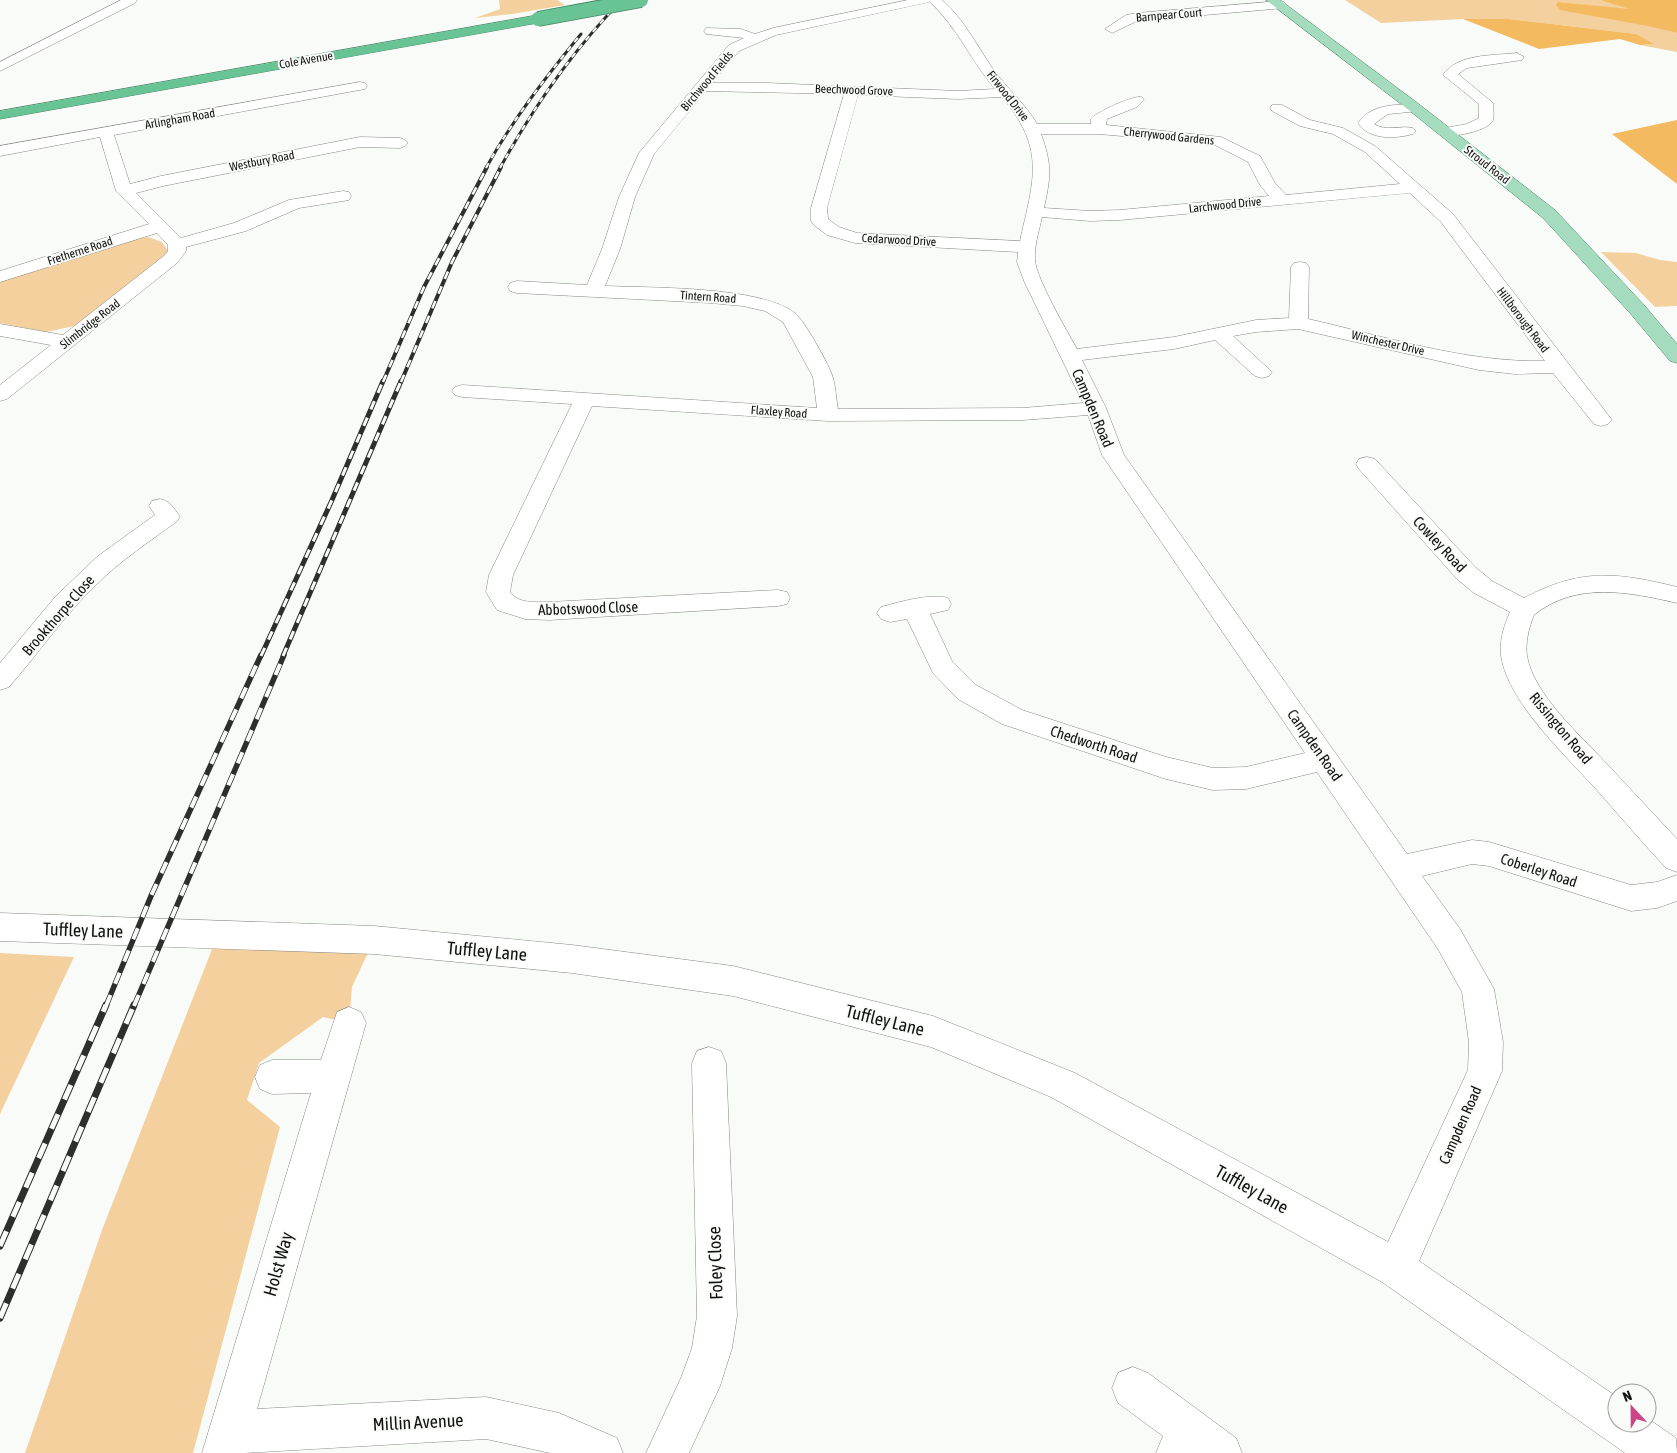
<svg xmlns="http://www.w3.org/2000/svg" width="1677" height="1453" font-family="'Asap Condensed',sans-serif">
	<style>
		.green { fill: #f3d09d }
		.forest { fill: #f3ba60 }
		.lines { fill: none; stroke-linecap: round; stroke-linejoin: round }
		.minor-casing { stroke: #858784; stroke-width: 1 }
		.major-casing { stroke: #4a8566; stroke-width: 1 }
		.highway-casing { stroke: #4a8566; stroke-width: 1 }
		.minor { fill: #fff; fill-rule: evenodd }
		.major { fill: #a5dcbf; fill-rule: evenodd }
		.highway { fill: #69c495; fill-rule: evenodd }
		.rail-far4-casing { stroke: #2e2e2d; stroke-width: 3 }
		.rail-far3-casing { stroke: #2e2e2d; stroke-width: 4 }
		.rail-far2-casing { stroke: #2e2e2d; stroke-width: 5 }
		.rail-far1-casing { stroke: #2e2e2d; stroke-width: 5.5 }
		.rail-casing { stroke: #2e2e2d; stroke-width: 7 }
		.rail-far4 { stroke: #f9fbf8; stroke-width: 2; stroke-dasharray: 5.5; stroke-linecap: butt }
		.rail-far3 { stroke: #f9fbf8; stroke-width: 2.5; stroke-dasharray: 8; stroke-linecap: butt }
		.rail-far2 { stroke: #f9fbf8; stroke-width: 3; stroke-dasharray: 9; stroke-linecap: butt }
		.rail-far1 { stroke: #f9fbf8; stroke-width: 4; stroke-dasharray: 12; stroke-linecap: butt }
		.rail { stroke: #f9fbf8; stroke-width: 5; stroke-dasharray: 16; stroke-linecap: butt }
		.highway-bridge-casing { stroke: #4a8566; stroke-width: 16; stroke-linecap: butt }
		.highway-bridge { stroke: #69c495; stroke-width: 14 }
		.labels { text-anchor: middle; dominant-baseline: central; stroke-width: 4; stroke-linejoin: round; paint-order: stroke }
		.far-street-label { font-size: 12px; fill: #111110; stroke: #f9fbf8 }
		.street-label { font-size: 15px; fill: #111110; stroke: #f9fbf8 }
		.near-street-label { font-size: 18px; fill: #111110; stroke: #f9fbf8 }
	</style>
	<rect width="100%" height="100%" fill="#f9fbf8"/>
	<!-- green -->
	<g class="green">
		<polygon points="499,0 557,0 565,5 512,14 475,18 500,9"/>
		<polygon points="1345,0 1600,0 1627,7 1632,10 1558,2 1677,33 1677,52 1640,45 1652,44 1636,34 1509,19 1463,19 1381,23"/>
		<polygon points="148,237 162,242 168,251 159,261 79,325 46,332 0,323 0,280 126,240"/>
		<polygon points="1601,252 1636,253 1660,260 1677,262 1677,306 1655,307"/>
		<polygon points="218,934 374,940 352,987 349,1023 323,1017 259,1063 247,1100 280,1127 193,1453 25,1453 102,1230"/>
		<polygon points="0,953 74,957 0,1114"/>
	</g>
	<!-- forest -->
	<g class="forest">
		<polygon points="1600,0 1677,0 1677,33 1648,26 1560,10 1556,5 1558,2 1630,9"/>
		<polygon points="1463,19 1509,19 1636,34 1654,44 1640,45 1620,39 1539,49"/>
		<polygon points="1677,120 1677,184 1612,134"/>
	</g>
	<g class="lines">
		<defs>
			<g id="minor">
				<polygon points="121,0 137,0 135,3 0,71 0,62"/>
				<path d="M 908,0 L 942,0 C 964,19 977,46 993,69 C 1007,89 1025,103 1037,124 L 1091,124 L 1091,119 C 1096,112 1134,95 1142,97 L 1144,100 L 1137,107 L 1107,119 L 1106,125 L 1221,137 L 1260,156 L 1275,183 L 1286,195 L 1400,184 L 1365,152 L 1333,134 L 1300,126 L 1272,111 L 1270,108 L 1272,105 L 1282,105 L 1310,120 L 1343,128 L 1375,146 L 1453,214 L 1612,420 L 1608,424 L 1601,426 L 1594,424 L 1553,373 L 1515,374 L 1479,370 L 1298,329 L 1256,332 L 1233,336 L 1272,372 L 1269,376 L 1262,378 L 1255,376 L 1215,340 L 1174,349 L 1082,360 L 1106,408 L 1124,455 L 1407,854 L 1472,840 L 1489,842 L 1631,885 L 1657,882 L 1677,875 L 1677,901 L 1657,908 L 1631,911 L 1489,866 L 1472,864 L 1422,876 L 1460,929 L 1494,989 L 1503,1042 L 1502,1071 L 1419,1261 L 1617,1397 L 1617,1423 L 1647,1423 L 1647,1418 L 1676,1438 L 1677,1453 L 1625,1453 L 1382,1282 L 1051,1097 L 931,1047 L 733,996 L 572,973 L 374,954 L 0,941 L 0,913 L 374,926 L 572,945 L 733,966 L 933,1016 L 1075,1073 L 1388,1242 L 1468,1070 L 1469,1042 L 1462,992 L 1438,949 L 1317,772 L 1246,789 L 1213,790 L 1166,779 L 1002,724 L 958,699 L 933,673 L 907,619 L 890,622 L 881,619 L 877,613 L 881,607 C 899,602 931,593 948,598 L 951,604 L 948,610 L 930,614 L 952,661 L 976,685 L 1022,710 L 1166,757 L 1213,768 L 1246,767 L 1305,753 L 1102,455 L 1088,415 L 1023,420 L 828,421 L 592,406 L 513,575 L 510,592 C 519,604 535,602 549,602 L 778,590 L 787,592 L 790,598 L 787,604 L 778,606 L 549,620 L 525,619 L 497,610 L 486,592 L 489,575 L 572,404 L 462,397 L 455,395 L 452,391 L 455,387 L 462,385 L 817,408 L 813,377 L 783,322 L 765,311 L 743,306 L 711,303 L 517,293 L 510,291 L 508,287 L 510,283 L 517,281 L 587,285 L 602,249 L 619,197 L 639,153 L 729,45 L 744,38 L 706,34 L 704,31 L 706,28 L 741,29 L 755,34 L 773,28 ZM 930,2 C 957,27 972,62 995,89 L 958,91 L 767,83 L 712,83 L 739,51 L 776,35 ZM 706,91 L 844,94 L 811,208 L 811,221 L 814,225 L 827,235 L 855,243 L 1018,252 L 1017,262 L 1024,281 L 1083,403 L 1023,408 L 838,409 C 836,399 836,388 833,378 C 831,368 804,320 795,313 C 760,286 652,288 605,286 L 620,249 L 635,197 L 654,154 ZM 858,95 L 958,99 L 1002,97 C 1047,150 1033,181 1020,241 L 857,233 L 839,227 L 828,219 L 827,208 ZM 1041,134 L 1099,134 L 1213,144 L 1248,162 L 1260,185 L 1269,196 L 1120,210 L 1090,211 L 1044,208 C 1051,176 1052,164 1041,134 ZM 1410,193 L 1441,222 L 1545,361 C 1467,363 1383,336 1308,319 L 1309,267 L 1306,263 L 1300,262 L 1294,263 L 1291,267 L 1289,318 L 1256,320 L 1174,337 L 1077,349 C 1067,331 1036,278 1035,260 C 1034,246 1039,231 1042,217 L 1090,221 L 1120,220 Z"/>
				<polygon points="1280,1 1284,2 1286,5 1284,8 1137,21 1112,33 1105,29 1126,15 1137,13"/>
				<path d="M 1517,53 L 1524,57 L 1522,60 L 1467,68 L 1458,74 L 1493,103 C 1493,108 1495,118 1492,122 C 1484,132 1451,138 1440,135 L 1437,132 L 1440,129 L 1467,124 L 1479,118 L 1479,104 L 1443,75 C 1458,53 1493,56 1517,53 Z"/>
				<polygon points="360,82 365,83 367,86 365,89 114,135 130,184 161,176 360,137 400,138 405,140 408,143 405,146 400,148 360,147 163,186 136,193 181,238 234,223 289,200 343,191 349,192 351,196 349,200 343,201 299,208 246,231 186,247 186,251 177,263 7,399 0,401 0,385 51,345 0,336 0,324 63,335 165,255 168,251 168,245 157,233 0,282 0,271 149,224 116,191 100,137 0,156 0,146"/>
				<path d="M 1415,104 L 1420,105 L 1422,108 L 1420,111 L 1388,114 L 1374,124 C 1386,132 1400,125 1413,128 L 1416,131 L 1413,134 C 1395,139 1369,140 1358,123 C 1372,104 1393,105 1415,104 Z"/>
				<path d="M 1367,457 L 1375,459 L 1475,567 L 1492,581 L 1524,598 C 1581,568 1616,572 1677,587 L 1677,603 C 1629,592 1576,581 1534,615 C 1529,627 1525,643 1527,656 C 1534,695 1580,735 1606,763 C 1630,788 1653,814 1677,839 L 1677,872 L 1666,868 C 1642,842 1619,815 1595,788 C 1565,755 1508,702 1501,656 C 1499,642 1504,625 1510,612 L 1474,593 L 1457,579 L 1359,469 L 1356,464 L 1359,459 Z"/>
				<path d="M 160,499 C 170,501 174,508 180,517 L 176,522 C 149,542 121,560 97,584 C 64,615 39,653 9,687 L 0,690 L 0,663 L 56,596 L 98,556 L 155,515 L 149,506 L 152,501 Z"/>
				<polygon points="349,1007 361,1012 366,1023 257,1409 486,1397 559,1413 617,1438 623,1453 550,1453 486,1439 244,1453 202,1453 311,1093 272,1094 260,1089 255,1077 260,1065 272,1060 321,1060 337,1012"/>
				<polygon points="709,1047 721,1051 726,1063 737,1316 732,1348 720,1386 689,1453 646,1453 681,1378 692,1348 697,1316 692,1063 697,1051"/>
				<polygon points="1133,1367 1148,1373 1236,1438 1242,1453 1156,1453 1163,1436 1118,1403 1112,1388 1118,1373"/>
			</g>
			<polygon id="major" points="1266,0 1280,0 1420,105 1555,210 1644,305 1677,344 1677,363 1670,361 1630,313 1543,218 1410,111"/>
			<polygon id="highway" points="538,15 543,16 544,19 543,22 0,119 0,111"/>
		</defs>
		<!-- minor casing -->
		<use href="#minor" class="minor-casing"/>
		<!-- major casing -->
		<use href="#major" class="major-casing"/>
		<!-- highway casing -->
		<use href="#highway" class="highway-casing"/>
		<!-- minor -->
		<use href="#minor" class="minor"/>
		<!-- major -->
		<use href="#major" class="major"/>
		<!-- highway -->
		<use href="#highway" class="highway"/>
		<defs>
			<g id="rail-far4">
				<path d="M 486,168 C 513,119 546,77 581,34"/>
				<path d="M 500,168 C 534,106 573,50 622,0"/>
			</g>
			<g id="rail-far3">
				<polyline points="383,382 424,287 487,167"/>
				<polyline points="401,382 452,262 501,167"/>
			</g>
			<g id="rail-far2">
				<polyline points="261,656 332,500 383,381"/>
				<polyline points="283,656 401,381"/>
			</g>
			<g id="rail-far1">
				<polyline points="106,1006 151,896 261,655"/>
				<polyline points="134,1006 284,655"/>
			</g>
			<g id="rail">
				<polyline points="0,1246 106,1005"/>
				<polyline points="0,1318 134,1005"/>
			</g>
		</defs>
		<!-- rail-far4 casing -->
		<use href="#rail-far4" class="rail-far4-casing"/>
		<!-- rail-far3 casing -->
		<use href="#rail-far3" class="rail-far3-casing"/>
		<!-- rail-far2 casing -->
		<use href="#rail-far2" class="rail-far2-casing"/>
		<!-- rail-far1 casing -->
		<use href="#rail-far1" class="rail-far1-casing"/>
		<!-- rail casing -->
		<use href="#rail" class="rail-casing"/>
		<!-- rail-far4 -->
		<use href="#rail-far4" class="rail-far4"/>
		<!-- rail-far3 -->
		<use href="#rail-far3" class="rail-far3"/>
		<!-- rail-far2 -->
		<use href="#rail-far2" class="rail-far2"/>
		<!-- rail-far1 -->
		<use href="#rail-far1" class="rail-far1"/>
		<!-- rail -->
		<use href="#rail" class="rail"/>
		<defs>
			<polyline id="highway-bridge" points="538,19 641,0"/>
		</defs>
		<!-- highway-bridge casing -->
		<use href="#highway-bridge" class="highway-bridge-casing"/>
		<!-- highway-bridge -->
		<use href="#highway-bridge" class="highway-bridge"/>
	</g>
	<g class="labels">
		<!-- far-street labels -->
		<g class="far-street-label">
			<text transform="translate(1169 15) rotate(-5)">Barnpear Court</text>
			<text transform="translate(306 60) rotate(-10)">Cole Avenue</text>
			<text transform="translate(707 81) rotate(-50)">Birchwood Fields</text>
			<text transform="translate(854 90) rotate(2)">Beechwood Grove</text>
			<text transform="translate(1008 96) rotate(52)">Firwood Drive</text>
			<text transform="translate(180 119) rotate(-10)">Arlingham Road</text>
			<text transform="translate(1169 136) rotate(6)">Cherrywood Gardens</text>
			<text transform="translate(262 161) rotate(-11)">Westbury Road</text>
			<text transform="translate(1487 165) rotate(38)">Stroud Road</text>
			<text transform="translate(1225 205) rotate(-6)">Larchwood Drive</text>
			<text transform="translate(899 240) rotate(3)">Cedarwood Drive</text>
			<text transform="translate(80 251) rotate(-18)">Fretherne Road</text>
			<text transform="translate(708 297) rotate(4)">Tintern Road</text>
			<text transform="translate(1523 320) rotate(53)">Hillborough Road</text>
			<text transform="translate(90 324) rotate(-38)">Slimbridge Road</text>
			<text transform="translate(1388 343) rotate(13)">Winchester Drive</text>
			<text transform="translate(779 412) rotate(4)">Flaxley Road</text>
		</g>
		<!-- street labels -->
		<g class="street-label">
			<text transform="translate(1093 408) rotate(67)">Campden Road</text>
			<text transform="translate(1440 544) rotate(47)">Cowley Road</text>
			<text transform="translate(588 608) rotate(-2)">Abbotswood Close</text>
			<text transform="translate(58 615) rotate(-49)">Brookthorpe Close</text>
			<text transform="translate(1561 728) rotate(50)">Rissington Road</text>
			<text transform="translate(1094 744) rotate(18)">Chedworth Road</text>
			<text transform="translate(1315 745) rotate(55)">Campden Road</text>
			<text transform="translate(1539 870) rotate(18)">Coberley Road</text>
			<text transform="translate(1460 1125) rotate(-66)">Campden Road</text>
		</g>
		<!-- near-street labels -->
		<g class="near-street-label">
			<text transform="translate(83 930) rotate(2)">Tuffley Lane</text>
			<text transform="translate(487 951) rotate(5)">Tuffley Lane</text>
			<text transform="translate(885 1020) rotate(14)">Tuffley Lane</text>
			<text transform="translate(1252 1189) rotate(29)">Tuffley Lane</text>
			<text transform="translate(715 1263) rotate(-92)">Foley Close</text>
			<text transform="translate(278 1264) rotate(-74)">Holst Way</text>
			<text transform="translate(418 1422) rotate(-3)">Millin Avenue</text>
		</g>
	</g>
	<!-- north arrow -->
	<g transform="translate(1632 1408) rotate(338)"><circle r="24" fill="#f9fbf8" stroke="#9c9d9b"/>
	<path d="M0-4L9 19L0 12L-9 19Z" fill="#cc4586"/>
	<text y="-8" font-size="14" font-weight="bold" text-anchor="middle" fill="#111110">N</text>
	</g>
</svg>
